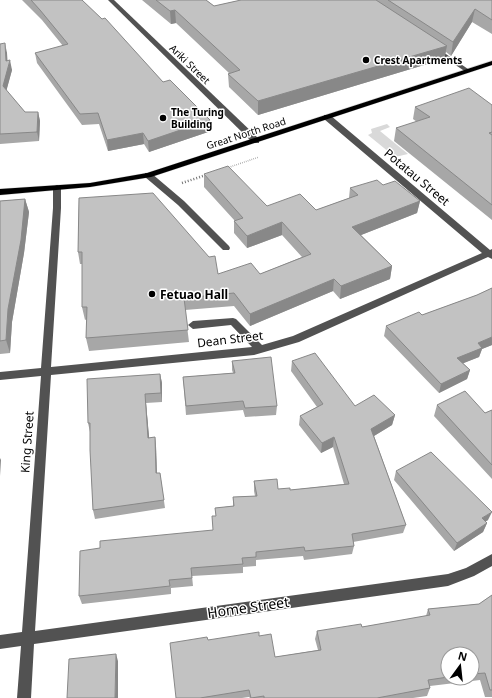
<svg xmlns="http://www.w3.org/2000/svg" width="492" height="698" font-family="'Noto Sans',sans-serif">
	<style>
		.green { fill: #d9d9d9 }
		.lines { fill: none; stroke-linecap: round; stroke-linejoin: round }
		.major-casing { stroke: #dbdbdb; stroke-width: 1 }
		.path-far1 { stroke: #747474; stroke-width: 1.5; stroke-dasharray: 0.5 1.5; stroke-linecap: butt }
		.path { stroke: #747474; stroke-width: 2.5; stroke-dasharray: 1 2; stroke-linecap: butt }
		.minor { fill: #525252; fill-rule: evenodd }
		.major { fill: #000; fill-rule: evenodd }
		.wall { fill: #a7a7a7; fill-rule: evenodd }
		.shaded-wall { fill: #888 }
		.building { fill: #c2c2c2; stroke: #888 }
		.poi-dot { fill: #000; stroke: #fff; stroke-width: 1.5 }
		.labels { text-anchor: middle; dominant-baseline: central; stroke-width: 3; stroke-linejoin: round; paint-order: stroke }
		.far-poi-label { font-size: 10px; font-weight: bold; fill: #000; stroke: #fff; text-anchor: start }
		.far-street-label { font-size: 10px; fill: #000; stroke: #fff }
		.street-label { font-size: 12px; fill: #000; stroke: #fff }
		.poi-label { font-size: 12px; font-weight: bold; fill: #000; stroke: #fff; text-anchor: start }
		.near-street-label { font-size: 14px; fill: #000; stroke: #fff }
	</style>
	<rect width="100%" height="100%" fill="#fff"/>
	<!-- green -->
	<polygon class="green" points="387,124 390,127 380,131 408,154 395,157 368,135 372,133 371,129"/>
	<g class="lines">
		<defs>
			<polygon id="major" points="492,61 492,65 151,177 90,187 0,195 0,189 90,183 147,173"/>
		</defs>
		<!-- major casing -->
		<use href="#major" class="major-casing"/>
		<!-- path-far1 -->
		<polyline class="path-far1" points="227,168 259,157"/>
		<!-- path -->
		<polyline class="path" points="182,183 206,175"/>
		<!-- minor -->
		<g class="minor">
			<polygon points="108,0 114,0 259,139 259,143 253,143"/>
			<polygon points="433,48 437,48 471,71 466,72 433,50"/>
			<polygon points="324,115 330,115 490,250 492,249 492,259 488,257 299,342 254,355 51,375 35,631 448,574 466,568 492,554 492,566 474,576 448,586 34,644 31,698 17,698 21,646 0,649 0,635 22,632 41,376 0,380 0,372 41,368 53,208 53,187 57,185 61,187 61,208 51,367 252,347 231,325 193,329 188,325 193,321 233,318 236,319 262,345 293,336 482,253 324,119"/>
			<polygon points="145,173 151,173 184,201 229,246 230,248 229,250 223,250 178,205 145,177"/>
		</g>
		<!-- major -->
		<use href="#major" class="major"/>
	</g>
	<!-- wall -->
	<g class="wall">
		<polygon points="22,0 82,0 163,82 210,120 211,131 149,152 144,144 108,151 99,124 82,125 37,63 35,53 63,46 42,20"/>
		<polygon points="142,0 206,0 214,6 241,0 492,0 492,34 472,22 451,56 446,52 444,59 258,115 229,87 228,74 229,73 176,23 171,24"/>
		<polygon points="0,44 7,53 7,61 12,70 6,91 25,112 38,112 40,121 39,141 0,144"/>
		<polygon points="492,105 492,220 394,141 396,128 417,122 413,119 415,107"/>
		<polygon points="204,174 267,206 316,210 349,198 350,188 383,185 420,201 417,213 361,235 392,266 390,279 340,299 333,291 250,326 234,306 185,310 189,342 89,351 86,338 87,319 85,320 82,307 82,264 80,264 78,252 79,198 218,274 260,274 302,257 282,235 247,248 234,233 234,221 235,221 204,187"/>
		<polygon points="25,199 29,212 24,253 12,322 10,353 0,354 0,201"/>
		<polygon points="492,288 492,345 482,349 479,357 463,363 470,370 467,379 439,393 384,336 386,326 422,315 477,295"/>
		<polygon points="232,361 277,406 276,415 245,417 243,410 186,415 183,377 233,373 232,370"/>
		<polygon points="292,361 355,406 395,415 392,425 374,436 406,525 403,533 353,542 354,546 352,554 304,560 303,556 256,560 256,566 243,567 243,573 192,576 193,586 171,588 171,594 82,604 79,596 100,548 213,530 216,516 215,508 233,506 233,497 255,496 254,491 254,481 278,489 290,490 344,484 333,447 321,453 299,425 300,416 317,407 291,371"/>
		<polygon points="160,374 162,383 162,402 146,403 149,438 155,437 156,446 157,473 160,473 165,508 95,519 93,510 90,432 88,423"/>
		<polygon points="437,405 485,413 492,410 492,479 434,416"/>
		<polygon points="396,471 488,520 485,522 487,523 483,532 454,551 394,480"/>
		<path d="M 492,595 L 492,697 L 485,697 L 480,680 L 430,686 L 430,688 L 427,696 L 413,698 L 250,698 L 249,697 L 242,698 L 176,698 L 208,640 L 259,636 L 275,657 L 318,650 L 315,639 L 317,631 L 362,627 L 426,616 L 428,609 L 479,604 ZM 448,654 L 472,654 L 472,678 L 448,678 Z"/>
	</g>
	<!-- shaded-wall -->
	<g class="shaded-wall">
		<polygon points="475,9 472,22 451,56 453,42"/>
		<polygon points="175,10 176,23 171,24 170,11"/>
		<polygon points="5,43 7,53 8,68 10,60 12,70 5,96 3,86 6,61"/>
		<polygon points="447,46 444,59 258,115 258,101"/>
		<polygon points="38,112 40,121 39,141 37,132"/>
		<polygon points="210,120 211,131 149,152 148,141"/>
		<polygon points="143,133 144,144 108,151 107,140"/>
		<polygon points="25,199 29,212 24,253 12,322 10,353 6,340 8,309"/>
		<polygon points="420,201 417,213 351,239 352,227"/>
		<polygon points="282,222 282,235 247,248 247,236"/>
		<polygon points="392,266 390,279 340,299 341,286"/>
		<polygon points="334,279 333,291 250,326 250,314"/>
		<polygon points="492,337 492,345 482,349 479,357 454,367 457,358 478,343"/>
		<polygon points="470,370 467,379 439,393 441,384"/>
		<polygon points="160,374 162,383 162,402 161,393"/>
		<polygon points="145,394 146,403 150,447 148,438"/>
		<polygon points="395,415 392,425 369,439 371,429"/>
		<polygon points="155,437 156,446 157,482 156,473"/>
		<polygon points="334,437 333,447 321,453 322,443"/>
		<polygon points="0,458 1,460 0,476"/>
		<polygon points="492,512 488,520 478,526 482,518"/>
		<polygon points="487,523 483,532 454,551 457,543"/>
		<polygon points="116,654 118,661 118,698 115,698"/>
	</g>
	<!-- building -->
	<g class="building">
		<polygon points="31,0 82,0 102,19 105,18 163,82 170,80 210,120 148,141 143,133 107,140 98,113 80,114 35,53 68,44 40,10"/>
		<polygon points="156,0 206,0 214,6 241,0 376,0 447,46 258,101 228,74 240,70 175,10 170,11"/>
		<polygon points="388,0 492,0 492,20 475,9 453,42"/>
		<polygon points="5,43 6,61 10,60 3,86 25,112 38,112 37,132 0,134 0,44"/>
		<polygon points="469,88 492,105 492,132 489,133 492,135 492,205 396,128 430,117 415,107"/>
		<polygon points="228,166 267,206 300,194 316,210 358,195 350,188 377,180 383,185 395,181 420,201 352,227 392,266 341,286 334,279 250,314 234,293 184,298 188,330 86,338 87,307 82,307 82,252 78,252 79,198 153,193 209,257 215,256 218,274 251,263 260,274 311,254 282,222 247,236 234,221 243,218 204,174"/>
		<polygon points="25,199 21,240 8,309 6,340 0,341 0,201"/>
		<polygon points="492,288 492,337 478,343 482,348 457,358 470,370 441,384 386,326 419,312 422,315 477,295"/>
		<polygon points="315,353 355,406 374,395 395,415 371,429 406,525 352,534 354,546 305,551 304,547 256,552 256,557 242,558 243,564 191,568 192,578 169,580 170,586 79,596 80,551 100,548 100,541 213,530 212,516 216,516 215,508 234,506 233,497 257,496 254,481 277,479 278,489 290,488 290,490 349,484 334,437 322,443 300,416 323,404 292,361"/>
		<polygon points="271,357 277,406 245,408 243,401 186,406 183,377 235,373 232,361"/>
		<polygon points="160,374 161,393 145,394 148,438 155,437 156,473 160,473 164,500 93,510 90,450 90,423 88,423 87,379"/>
		<polygon points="465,391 485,413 492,410 492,465 437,405"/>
		<polygon points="431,452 492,512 482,518 487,523 457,543 396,471"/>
		<polygon points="492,595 492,690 490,690 485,673 472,674 472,654 448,654 448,677 428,680 430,688 377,698 264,698 264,696 251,698 249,690 200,698 176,698 170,643 207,637 208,640 259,632 259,636 271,634 275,657 321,650 317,631 361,624 362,627 430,615 428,609 479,604"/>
		<polygon points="116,654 115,698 67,698 69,659"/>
	</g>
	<!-- markers -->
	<g class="poi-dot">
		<circle cx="366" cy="60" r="4"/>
		<circle cx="163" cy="118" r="4"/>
		<circle cx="152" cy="294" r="4"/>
	</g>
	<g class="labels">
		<!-- far-poi labels -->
		<g class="far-poi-label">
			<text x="374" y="60">Crest Apartments</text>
			<text x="171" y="112">The Turing<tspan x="171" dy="12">Building</tspan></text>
		</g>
		<!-- far-street labels -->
		<g class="far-street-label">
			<text transform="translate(190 64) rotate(44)">Ariki Street</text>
			<text transform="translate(246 133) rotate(-18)">Great North Road</text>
		</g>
		<!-- street labels -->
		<g class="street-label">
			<text transform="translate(417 177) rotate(40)">Potatau Street</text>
			<text transform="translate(230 339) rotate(-7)">Dean Street</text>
			<text transform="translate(27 442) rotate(-86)">King Street</text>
		</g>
		<!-- poi labels -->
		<g class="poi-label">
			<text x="160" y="294">Fetuao Hall</text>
		</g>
		<!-- near-street labels -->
		<g class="near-street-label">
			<text transform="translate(248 607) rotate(-8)">Home Street</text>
		</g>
	</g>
	<!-- north arrow -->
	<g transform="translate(460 666) rotate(15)"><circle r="19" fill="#ffffff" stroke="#999999"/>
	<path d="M0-3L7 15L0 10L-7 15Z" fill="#000000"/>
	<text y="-6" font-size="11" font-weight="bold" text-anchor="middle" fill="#000000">N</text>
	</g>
</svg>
